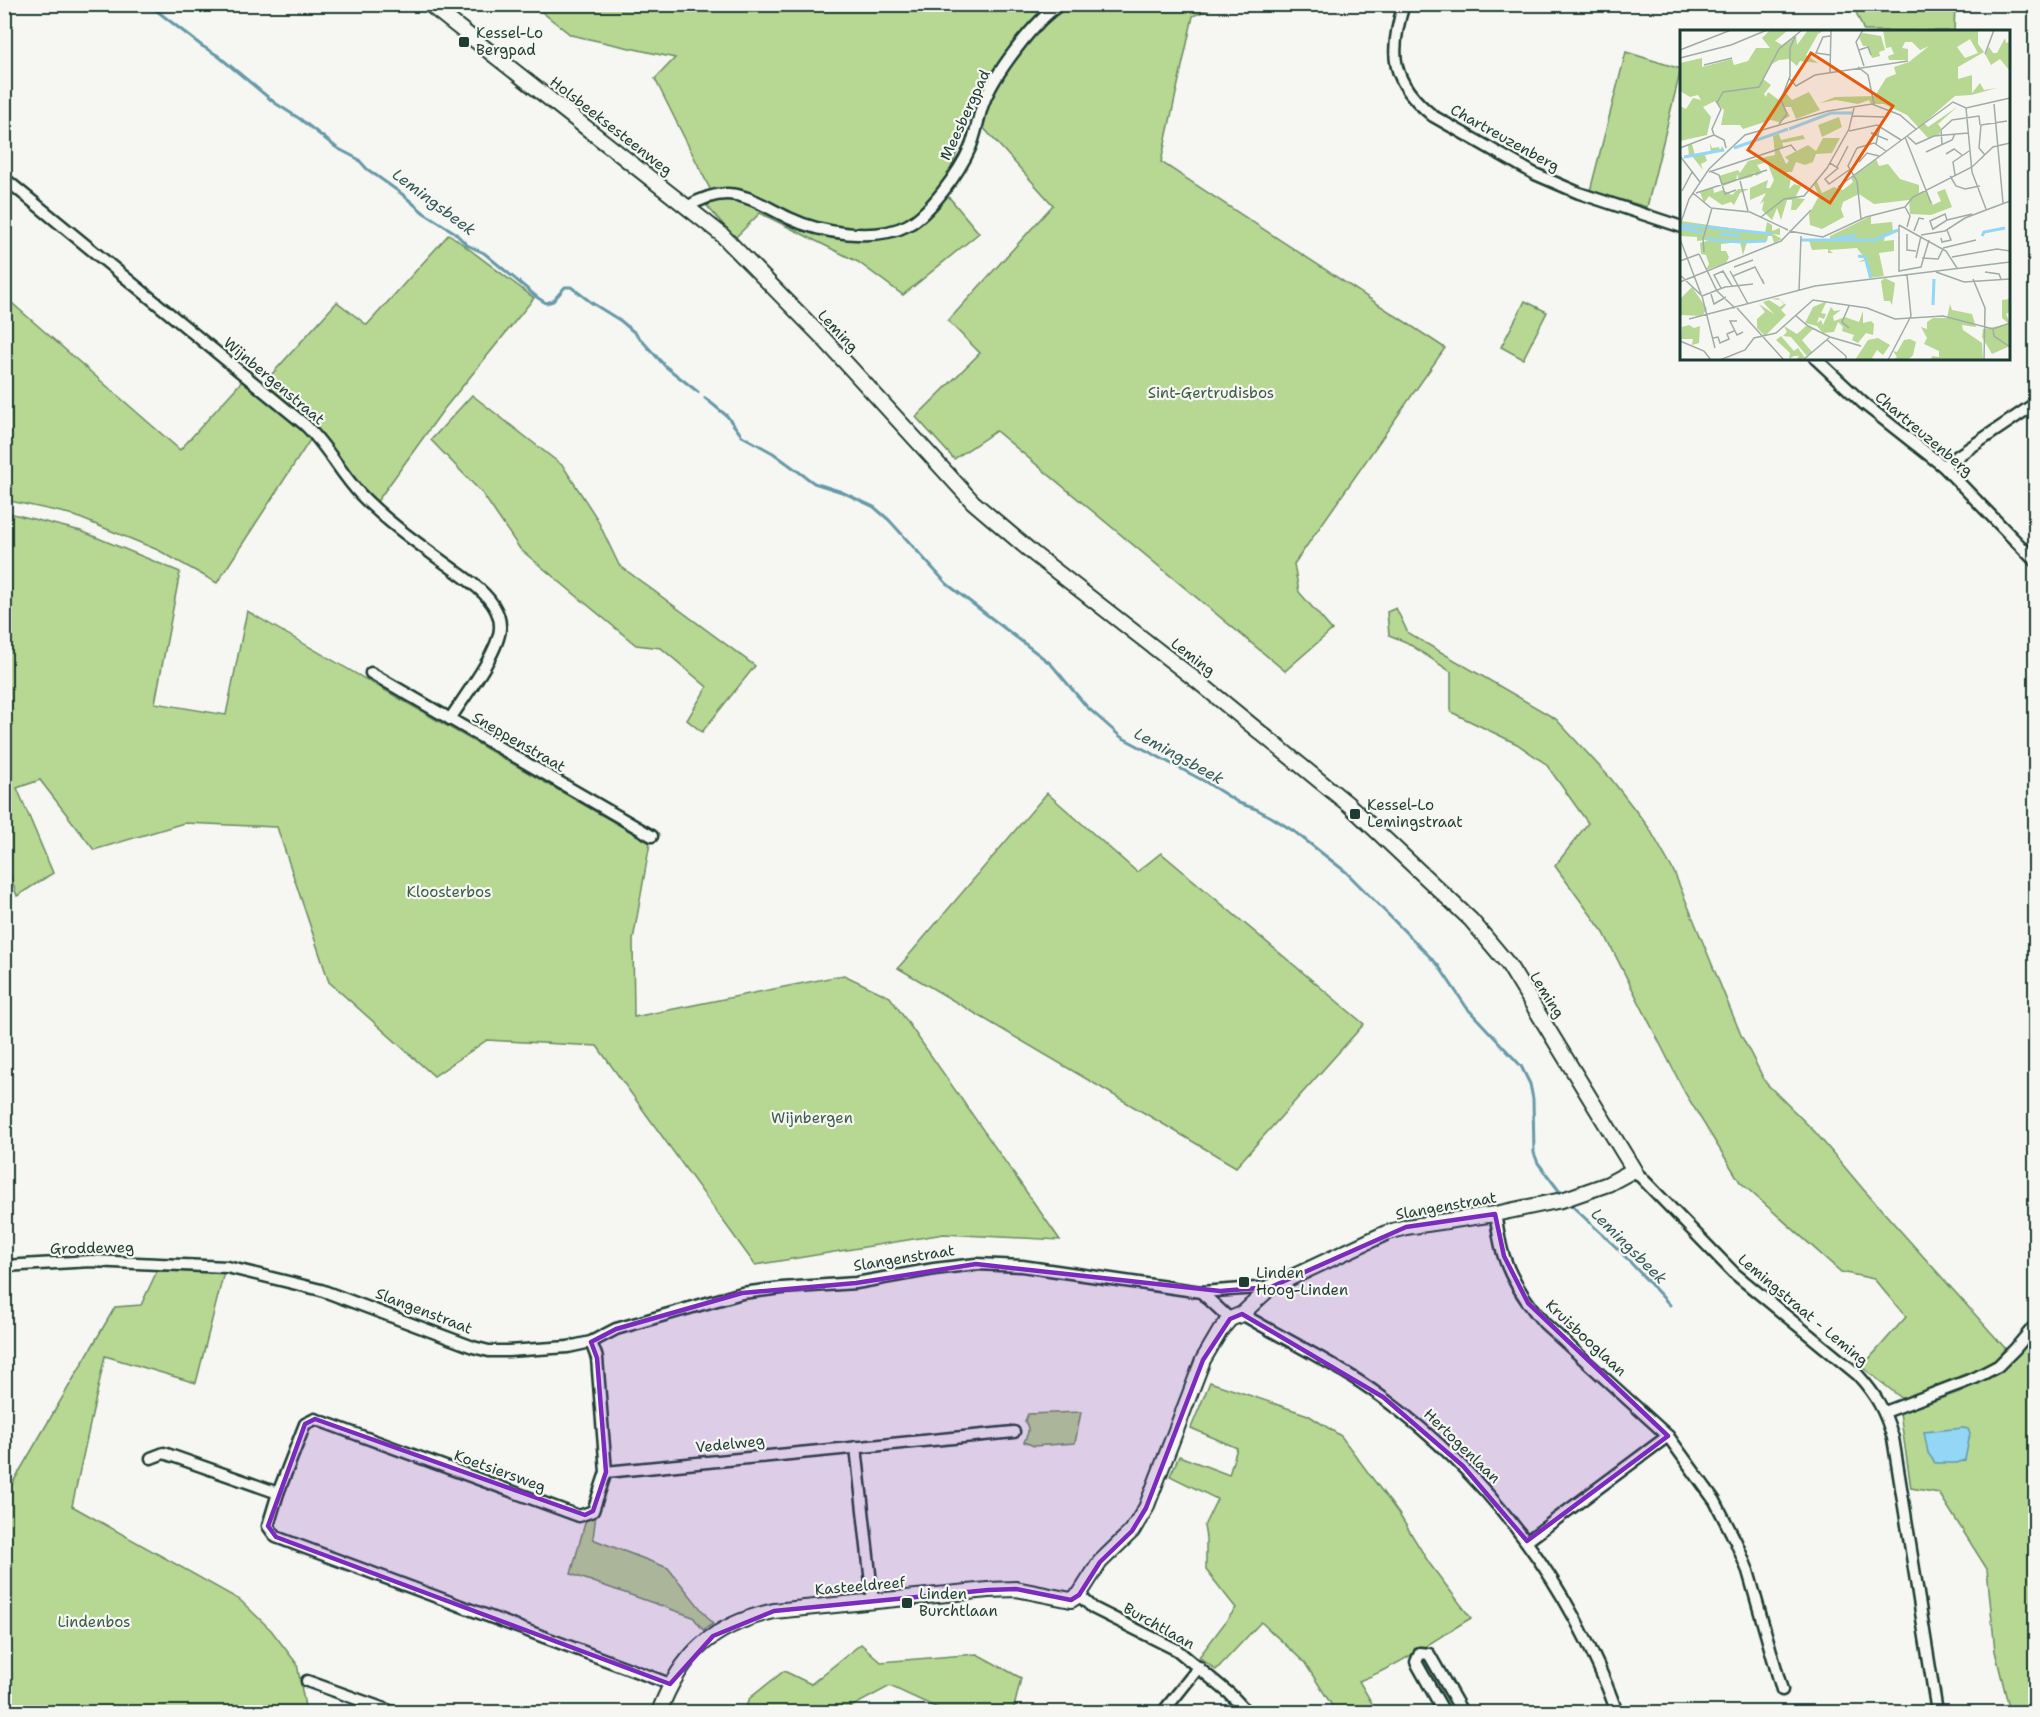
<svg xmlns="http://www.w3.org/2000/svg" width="2040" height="1717" font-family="'Shantell Sans',sans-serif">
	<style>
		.green { fill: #b6d892; stroke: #6a8a63; stroke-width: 1.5 }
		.water { fill: #93d6f5; stroke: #6599a8; stroke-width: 1.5 }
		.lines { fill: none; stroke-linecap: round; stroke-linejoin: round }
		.stream { stroke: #6599a8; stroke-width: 3 }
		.street-casing { stroke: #1f3d34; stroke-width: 15 }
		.secondary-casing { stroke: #1f3d34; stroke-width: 18 }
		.street { stroke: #f6f6f2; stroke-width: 10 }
		.secondary { stroke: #f6f6f2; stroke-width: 14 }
		.marked { fill: #7b2cbf; fill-opacity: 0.2; stroke: #7b2cbf; stroke-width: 4.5; stroke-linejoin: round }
		.poi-dot { fill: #1f3d34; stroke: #f6f6f2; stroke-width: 2 }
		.labels { text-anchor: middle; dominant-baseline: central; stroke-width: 4.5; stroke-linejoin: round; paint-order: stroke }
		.poi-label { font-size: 15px; fill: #1f3d34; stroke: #f6f6f2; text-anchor: start }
		.street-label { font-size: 15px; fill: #1f3d34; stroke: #f6f6f2 }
		.park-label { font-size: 15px; fill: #3d5c47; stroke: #f6f6f2 }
		.water-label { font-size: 16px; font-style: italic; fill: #365c5b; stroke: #f6f6f2 }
		.inset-river { fill: none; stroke: #93d6f5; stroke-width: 3 }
		.inset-road { fill: none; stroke: #a0aca6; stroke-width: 1.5 }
		.view { fill: #e8590c; fill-opacity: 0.15; stroke: #e8590c; stroke-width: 3 }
		.inset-edge { fill: none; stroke: #1f3d34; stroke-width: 3 }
	</style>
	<rect width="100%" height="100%" fill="#f6f6f2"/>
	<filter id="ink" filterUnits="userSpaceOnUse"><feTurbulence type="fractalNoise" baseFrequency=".0167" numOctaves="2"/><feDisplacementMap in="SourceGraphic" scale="12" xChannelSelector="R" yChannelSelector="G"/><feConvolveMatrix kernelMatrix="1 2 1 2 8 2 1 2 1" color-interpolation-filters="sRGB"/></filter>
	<g filter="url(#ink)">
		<!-- green -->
		<g class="green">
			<polygon points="533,5 1218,5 1193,16 1161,162 1445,348 1294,564 1299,592 1332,630 1285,671 996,431 954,459 916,417 980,353 948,321 1053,205 971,114 943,190 979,233 903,295 858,262 760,213 735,238 707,206 716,201 655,79 675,58 571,35"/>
			<polygon points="1853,5 1955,5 1954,31 1864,31"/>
			<polygon points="1626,52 1681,69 1647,207 1590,191"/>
			<polygon points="449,234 534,298 444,409 376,503 356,481 314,425 263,384 337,302 367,325"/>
			<polygon points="5,297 180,450 244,379 312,437 217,583 158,550 70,514 5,500 4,417 9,393 5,343"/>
			<polygon points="1525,301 1547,312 1523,359 1501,347"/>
			<polygon points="472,395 563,466 596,517 619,565 755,666 702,732 687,720 707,687 661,648 636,645 520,549 482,493 431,440"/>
			<polygon points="5,512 81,531 180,572 155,703 226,715 247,611 650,843 633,940 634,1017 844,975 890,997 1060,1240 944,1234 755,1265 597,1046 487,1040 434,1076 329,982 277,827 184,823 94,850 40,780 17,788 53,873 17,896 4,856"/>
			<polygon points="1396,608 1408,633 1556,719 1612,780 1649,828 1674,872 1741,1035 1766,1083 1816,1133 1863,1189 2005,1348 1995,1362 1917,1393 1909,1404 1862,1367 1906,1317 1874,1279 1841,1272 1740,1182 1685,1093 1604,933 1555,866 1588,823 1546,764 1517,744 1451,712 1451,672 1406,642 1389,635 1387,612"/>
			<polygon points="1047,793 1137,872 1161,853 1364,1024 1236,1167 898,968"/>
			<polygon points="157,1271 224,1272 196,1383 105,1356 72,1506 240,1600 271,1630 297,1664 306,1712 5,1712 5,1496 115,1307 141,1305"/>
			<polygon points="2035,1332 2035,1712 2010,1712 1995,1651 1987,1569 1939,1493 1911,1488 1900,1413 1962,1391 2000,1371"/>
			<path d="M 1210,1382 L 1308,1415 L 1341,1436 L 1399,1514 L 1429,1563 L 1471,1618 C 1434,1640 1399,1666 1359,1681 L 1377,1712 L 1336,1712 L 1305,1663 L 1261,1622 L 1216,1670 L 1199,1657 L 1236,1608 L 1206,1570 L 1206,1538 L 1204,1526 L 1217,1499 L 1170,1476 L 1179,1456 L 1229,1475 L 1237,1448 L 1191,1428 Z"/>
			<path d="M 1081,1412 L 1075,1443 L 1034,1446 L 1024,1442 C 1028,1434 1030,1429 1025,1421 L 1028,1414 Z"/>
			<polygon points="596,1515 593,1538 595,1540 668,1568 713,1624 703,1630 693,1617 571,1574 586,1519"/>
			<polygon points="861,1644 881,1662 977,1654 1021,1678 1013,1712 946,1712 890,1686 849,1708 851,1712 743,1712 750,1698 784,1671 811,1684"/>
		</g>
		<!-- water -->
		<polygon class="water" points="1963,1428 1968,1429 1970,1434 1965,1460 1957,1463 1935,1463 1928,1453 1924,1432"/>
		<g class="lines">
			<!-- stream -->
			<g class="stream">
				<polyline points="148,4 202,46 217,55 275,103 300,119 337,148 358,159 367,169 402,194 424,213 454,232 467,245 484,253 538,298 546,303 553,301 565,287 571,287 592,303 621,321 635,333 665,366 698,392"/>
				<polyline points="705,398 727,416 742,436 773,453 814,483 842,492 874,507 889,520 947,584 1051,664 1087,707 1121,737 1204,781 1239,803 1256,809 1273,818 1295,832 1346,872 1438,965 1467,1008 1521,1066 1530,1084 1533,1099 1534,1153 1538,1163 1560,1192"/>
				<polyline points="1571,1205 1618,1249 1670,1305"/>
			</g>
			<defs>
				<g id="street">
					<path d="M 1404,4 C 1388,54 1391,82 1433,116 L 1535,174 L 1579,193 L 1682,227"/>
					<path d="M 4,178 L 304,424 C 327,445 340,473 361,495 C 394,529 435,555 472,583 C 486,594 501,609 500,628 C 499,652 464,697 450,719"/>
					<path d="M 687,207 C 730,181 750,199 789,218 C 820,233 876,242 908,225 C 930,213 960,171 970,148 C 976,134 978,118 983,104 C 993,76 1035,19 1061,4"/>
					<polyline points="1815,358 1863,403 1943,466 2036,562"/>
					<polyline points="1943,466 2036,403"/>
					<polyline points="371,673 652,836"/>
					<path d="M 1634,1170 L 1734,1273 L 1858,1375 C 1877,1396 1885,1411 1893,1438 L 1937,1712"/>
					<path d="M 1495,1214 C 1498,1228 1499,1243 1504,1257 C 1512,1282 1527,1303 1544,1323 L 1668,1436 L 1715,1501 L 1736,1542 L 1748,1571 L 1782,1690"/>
					<polyline points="4,1266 91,1261 227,1267 321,1290 473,1347 489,1351 508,1351 568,1347 591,1342 616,1329 742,1293 782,1288 856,1283 934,1269 976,1264 1022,1266 1201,1292 1271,1287"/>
					<polyline points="1201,1292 1230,1319"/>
					<path d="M 1242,1314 C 1289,1342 1339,1365 1383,1398 C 1491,1478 1571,1586 1617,1712"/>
					<polyline points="591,1342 597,1358 606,1472 593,1511 579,1516 315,1419 305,1424 278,1493 268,1526 276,1537 670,1684"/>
					<polyline points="1885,1412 1975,1378 1998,1366 2015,1349 2036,1324"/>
					<polyline points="856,1447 873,1601"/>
					<polyline points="151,1458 164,1453 278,1493"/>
					<polyline points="606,1472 1014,1432"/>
					<polyline points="1527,1541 1668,1436"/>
					<polyline points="1079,1595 1093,1608 1177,1650 1230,1694 1247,1712"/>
					<polyline points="307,1681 393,1712"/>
					<polyline points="1163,1712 1199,1667"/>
					<polyline points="1444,1712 1416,1662 1420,1653 1429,1654 1462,1712"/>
				</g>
				<path id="secondary" d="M 429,4 L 721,234 L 824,339 L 973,502 L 1034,554 L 1201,684 L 1348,804 L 1471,920 L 1508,964 L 1634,1170 L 1608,1184 L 1562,1200 L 1495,1214 L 1406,1227 L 1386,1233 L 1271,1287 L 1242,1314 L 1230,1319 L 1220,1331 L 1203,1360 L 1146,1508 L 1132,1531 L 1100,1562 L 1079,1595 L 1071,1600 L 1016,1589 L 988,1590 L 774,1611 C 712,1625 681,1654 659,1712"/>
			</defs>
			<!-- street casing -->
			<use href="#street" class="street-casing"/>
			<!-- secondary casing -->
			<use href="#secondary" class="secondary-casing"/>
			<!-- street -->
			<use href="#street" class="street"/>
			<!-- secondary -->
			<use href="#secondary" class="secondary"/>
		</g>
	</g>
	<!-- marked area -->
	<path class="marked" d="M 1495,1214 L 1504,1256 L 1528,1303 L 1668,1436 L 1527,1541 L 1463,1466 L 1383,1397 L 1242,1314 L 1230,1319 L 1203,1360 L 1146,1508 L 1132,1531 L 1100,1562 L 1079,1595 L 1071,1600 L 1016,1589 L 988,1590 L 774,1611 L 713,1636 L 670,1684 L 276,1537 L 268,1526 L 305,1424 L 315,1419 L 585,1515 L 593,1511 L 606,1472 L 597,1358 L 591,1342 L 616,1329 L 742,1293 L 856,1283 L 976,1264 L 1220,1291 L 1271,1287 L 1406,1227 Z"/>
	<!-- markers -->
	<g class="poi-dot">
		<rect x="458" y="36" width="12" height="12" rx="3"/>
		<rect x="1349" y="808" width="12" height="12" rx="3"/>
		<rect x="1238" y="1276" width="12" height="12" rx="3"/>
		<rect x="901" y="1597" width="12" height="12" rx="3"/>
	</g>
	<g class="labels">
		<!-- poi labels -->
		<g class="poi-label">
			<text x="476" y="33">Kessel-Lo<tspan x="476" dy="17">Bergpad</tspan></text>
			<text x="1367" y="805">Kessel-Lo<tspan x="1367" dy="17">Lemingstraat</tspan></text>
			<text x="1256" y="1273">Linden<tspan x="1256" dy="17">Hoog-Linden</tspan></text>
			<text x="919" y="1594">Linden<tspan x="919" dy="17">Burchtlaan</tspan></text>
		</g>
		<!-- street labels -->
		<g class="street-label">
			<text transform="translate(965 115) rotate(-65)">Meesbergpad</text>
			<text transform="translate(611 126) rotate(38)">Holsbeeksesteenweg</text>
			<text transform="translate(1505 138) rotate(29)">Chartreuzenberg</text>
			<text transform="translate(838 331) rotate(47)">Leming</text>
			<text transform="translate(274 381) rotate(40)">Wijnbergenstraat</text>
			<text transform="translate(1924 434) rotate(40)">Chartreuzenberg</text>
			<text transform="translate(1193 657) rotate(38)">Leming</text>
			<text transform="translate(519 742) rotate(30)">Sneppenstraat</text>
			<text transform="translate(1547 995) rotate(58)">Leming</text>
			<text transform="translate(1446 1206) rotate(-10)">Slangenstraat</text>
			<text transform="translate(92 1248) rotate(-1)">Groddeweg</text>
			<text transform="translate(904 1258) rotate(-9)">Slangenstraat</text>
			<text transform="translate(1803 1310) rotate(40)">Lemingstraat - Leming</text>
			<text transform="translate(424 1311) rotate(21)">Slangenstraat</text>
			<text transform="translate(1586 1338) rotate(43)">Kruisbooglaan</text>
			<text transform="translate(730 1444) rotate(-6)">Vedelweg</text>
			<text transform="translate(1462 1446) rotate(44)">Hertogenlaan</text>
			<text transform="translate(500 1471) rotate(20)">Koetsiersweg</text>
			<text transform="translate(860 1586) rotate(-5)">Kasteeldreef</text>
			<text transform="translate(1159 1626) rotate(29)">Burchtlaan</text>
		</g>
		<!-- park labels -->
		<g class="park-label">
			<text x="1211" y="393">Sint-Gertrudisbos</text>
			<text x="449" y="892">Kloosterbos</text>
			<text x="812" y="1118">Wijnbergen</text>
			<text x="94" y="1622">Lindenbos</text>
		</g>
		<!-- water labels -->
		<g class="water-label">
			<text transform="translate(434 202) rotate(37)">Lemingsbeek</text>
			<text transform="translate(1179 756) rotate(29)">Lemingsbeek</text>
			<text transform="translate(1629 1246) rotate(45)">Lemingsbeek</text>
		</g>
	</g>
	<!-- overview -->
	<g transform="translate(1680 30)">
		<rect width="330" height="330" fill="#f6f6f2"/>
		<path d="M 90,0 L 108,0 L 95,11 L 102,15 L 116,5 L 117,15 L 128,0 L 145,0 L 138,4 L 126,25 L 138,33 L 120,31 L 117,36 L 109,29 L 99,30 L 92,34 L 83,49 L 91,55 L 84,64 L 86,67 L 88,62 L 99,70 L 104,61 L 112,70 L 129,62 L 140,80 L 116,89 L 111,77 L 104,77 L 110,86 L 99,92 L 91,90 L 63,99 L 60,95 L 41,95 L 44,80 L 35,71 L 23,77 L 31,87 L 27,105 L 0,111 L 0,76 L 6,79 L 13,68 L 21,70 L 18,65 L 10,67 L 0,61 L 0,33 L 22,28 L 22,37 L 52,29 L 54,35 L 68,31 L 76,18 L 90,18 L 82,8 ZM 203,0 L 298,0 L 298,14 L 304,22 L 278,37 L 278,49 L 292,45 L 292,63 L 300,53 L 304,60 L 317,58 L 291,65 L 275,66 L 244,93 L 248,97 L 277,77 L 258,94 L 261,98 L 259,105 L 248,108 L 227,85 L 204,74 L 191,74 L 189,70 L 178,74 L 156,70 L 140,73 L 155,67 L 195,66 L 206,48 L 216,44 L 214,37 L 229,32 L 249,16 L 240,20 L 232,12 L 225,12 L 222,18 L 228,19 L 228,30 L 209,30 L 208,26 L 214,24 L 211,17 L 206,18 ZM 290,9 L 298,23 L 285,28 L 277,17 ZM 183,3 L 201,6 L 205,20 L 199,22 L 200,26 L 192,28 L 187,16 L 183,16 L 179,7 ZM 325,8 L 326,13 L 330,12 L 330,41 L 320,29 L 311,35 L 305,24 L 309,17 L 313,23 L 317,23 ZM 159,87 L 162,97 L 142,107 L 138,95 ZM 99,104 L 101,110 L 123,105 L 125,109 L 102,113 L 104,118 L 99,119 L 106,134 L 109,131 L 105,127 L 128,115 L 136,121 L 143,108 L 160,108 L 152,123 L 136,124 L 133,132 L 125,135 L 116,132 L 112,142 L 106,142 L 111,147 L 104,145 L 111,148 L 109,159 L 114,154 L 121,156 L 115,168 L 125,169 L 116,180 L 111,180 L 112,170 L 107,170 L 101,190 L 97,178 L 92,190 L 82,180 L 84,171 L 80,174 L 86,163 L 70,170 L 70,158 L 88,150 L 86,158 L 90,158 L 94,150 L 87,132 L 77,135 L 82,143 L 76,146 L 74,142 L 72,147 L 59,150 L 57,144 L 56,151 L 43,156 L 39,146 L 58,140 L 60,143 L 68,131 L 95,125 L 93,106 ZM 30,113 L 32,118 L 39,117 L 40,121 L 42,116 L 44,120 L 25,125 L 27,131 L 21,134 L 23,140 L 12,126 L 2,128 L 9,126 L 8,115 L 12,114 L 15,125 L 31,123 ZM 196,129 L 199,136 L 208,134 L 220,149 L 239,155 L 239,163 L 246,160 L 253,175 L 261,171 L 257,162 L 265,159 L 272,177 L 251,185 L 230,184 L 229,170 L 194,174 L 179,164 L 163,172 L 161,179 L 164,187 L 142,199 L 130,195 L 129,184 L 139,166 L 134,155 L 136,149 L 142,163 L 154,157 L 163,160 L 173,152 L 171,148 ZM 33,157 L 34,163 L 43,160 L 52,165 L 58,159 L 69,159 L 60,163 L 54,175 L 51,172 L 42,175 L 29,166 L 24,173 L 20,162 ZM 191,186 L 191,194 L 212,192 L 213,202 L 205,205 L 204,211 L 214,210 L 214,221 L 199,223 L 204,246 L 189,248 L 185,231 L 178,232 L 185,229 L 177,218 L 149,220 L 153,223 L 148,223 L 148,219 L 132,220 L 129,210 L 150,210 L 150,206 ZM 1,191 L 85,203 L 87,192 L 92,195 L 92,201 L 100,198 L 100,205 L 93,204 L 102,209 L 94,213 L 92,206 L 88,206 L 87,211 L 67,212 L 63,225 L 60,212 L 41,214 L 41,221 L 46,221 L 49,227 L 46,233 L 26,240 L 29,234 L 26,225 L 21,224 L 20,213 L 33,209 L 17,211 L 17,207 L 1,206 ZM 205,248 L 215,253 L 212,275 L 210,271 L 204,271 L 201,251 ZM 12,257 L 27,279 L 22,286 L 0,285 L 0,269 ZM 98,268 L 106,275 L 101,280 L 106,285 L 85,306 L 77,298 L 77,289 L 85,282 L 79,274 L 94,284 L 83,272 L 89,270 L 100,277 L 104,274 L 100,270 L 91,269 ZM 330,269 L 330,282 L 326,284 L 330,293 L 330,316 L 312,324 L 302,307 L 303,299 L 329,294 L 322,288 L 322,270 ZM 147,271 L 141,283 L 146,284 L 144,289 L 139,287 L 137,293 L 141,290 L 143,295 L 151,277 L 154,281 L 161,280 L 153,286 L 154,291 L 165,287 L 179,292 L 183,281 L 183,293 L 191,291 L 194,294 L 193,305 L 186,303 L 178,313 L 172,310 L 174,305 L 162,301 L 163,297 L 158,292 L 154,302 L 143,303 L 137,296 L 125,293 L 133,277 ZM 270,274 L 272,280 L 292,284 L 296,297 L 302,298 L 282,295 L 283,300 L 302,313 L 303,330 L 251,330 L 252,326 L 259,327 L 259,321 L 244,314 L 247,308 L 241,297 L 247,299 L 247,292 L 253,288 L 267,288 ZM 6,293 L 14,298 L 20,296 L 19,313 L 12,315 L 13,309 L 1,309 L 2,297 L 9,295 ZM 104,296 L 117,304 L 126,296 L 133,299 L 122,310 L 132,322 L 127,326 L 111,307 L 103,306 L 107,302 ZM 101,306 L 114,321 L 118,318 L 125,328 L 116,330 L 119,326 L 114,326 L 109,329 L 110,323 L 96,310 ZM 198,308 L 210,315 L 203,325 L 197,320 L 192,328 L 196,330 L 175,330 L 188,310 ZM 230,309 L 236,312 L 233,325 L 228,330 L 213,330 L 217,327 L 213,321 L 217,322 L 224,310 Z" fill="#b6d892" fill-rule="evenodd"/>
		<path class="inset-river" d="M 109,99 L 151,83 L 172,83M 54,118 L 108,99M 4,127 L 44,120M 27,197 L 92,204M 1,198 L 23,203M 1,199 L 2,195 L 25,197M 40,204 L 61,206M 302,206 L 304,202 L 325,198M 26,209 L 60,212M 154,209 L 176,205M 121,210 L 195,210 L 218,200M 61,212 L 86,211M 178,226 L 185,227 L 191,248M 253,275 L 254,249"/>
		<path class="inset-road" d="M 183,0 L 176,12 L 184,36M 0,20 L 51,0M 179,20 L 188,17 L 191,25M 305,24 L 314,0M 150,25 L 136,23 L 143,7 L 150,6M 0,28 L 51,15 L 87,0M 24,35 L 52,28M 178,37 L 188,45 L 194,74M 150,42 L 151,0M 109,48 L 116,56 L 135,45 L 228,31M 37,73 L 43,62 L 79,57 L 99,19 L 122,0M 314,74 L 323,173M 286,78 L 292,142M 172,86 L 204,87M 99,94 L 107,84 L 101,70 L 110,46 L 110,18 L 115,7M 301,95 L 299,118 L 305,125M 301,95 L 327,91M 169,101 L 197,95 L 221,110M 198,104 L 191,103 L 208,110M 34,105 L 32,99 L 41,79 L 36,71M 34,105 L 44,110 L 46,118M 227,106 L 236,114 L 254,106 L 288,103M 225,107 L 251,173M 196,114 L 200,96M 262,114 L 261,100 L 272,90 L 299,86 L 300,95M 0,118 L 34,105M 177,118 L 168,136 L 177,151 L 181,189M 177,118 L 194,113 L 206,121M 246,122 L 272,110 L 275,104M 266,124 L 274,119 L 282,125M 0,126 L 20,152M 179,132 L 187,123 L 199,126M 150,133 L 158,138 L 145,149 L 149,154 L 169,140M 157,137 L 168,116M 30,141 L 39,145 L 45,164 L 56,160M 29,142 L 111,115 L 116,121M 292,142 L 306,179M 275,145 L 273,132 L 289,121M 270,146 L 276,156 L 285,159 L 300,156M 60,151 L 68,181M 158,157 L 273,72 L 286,78 L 330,68M 2,161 L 12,142M 13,163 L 31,178 L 70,182 L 108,200M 16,163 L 87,140M 225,177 L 233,167 L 292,137 L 313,117 L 330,113M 225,177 L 230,186 L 227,197M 81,187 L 104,169 L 124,166 L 147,138 L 169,99 L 174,78M 0,195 L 9,169 L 29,139 L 65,105 L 148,81 L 192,74 L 220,85 L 236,99M 219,195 L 266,221 L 277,238M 253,199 L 267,190 L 292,184M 253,200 L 250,191 L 265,184 L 267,190M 109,201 L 143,207 L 186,187 L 225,177M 234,201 L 239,188 L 244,189M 227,204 L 227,220 L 236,221M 241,205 L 265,201 L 285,188 L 330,171M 261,208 L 262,212 L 271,210 L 267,200M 0,209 L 21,264M 263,218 L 296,210M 24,222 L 23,209 L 32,178M 19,224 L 37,261 L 55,278M 272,227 L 317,219 L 330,221M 236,228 L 241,206M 242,228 L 258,229 L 263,219M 0,231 L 19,224M 54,237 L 73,230M 50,241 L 68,274M 219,241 L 241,237 L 249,210M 219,242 L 219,195M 256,242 L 284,252 L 330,249M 305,242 L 319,244 L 321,249M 0,245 L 22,266 L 35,318M 227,245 L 231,286M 53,246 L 75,237 L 84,254 L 82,249M 293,249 L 305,278 L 304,330M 0,252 L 101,211 L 131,180M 41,258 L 34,245 L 43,241 L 52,256M 119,261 L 121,206M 31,264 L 34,274 L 46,267M 22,266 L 45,257 L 73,254M 169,276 L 162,292 L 169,298M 57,278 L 104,330M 115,285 L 128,296 L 150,307 L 181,316M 9,289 L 135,256 L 330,232M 57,291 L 50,291 L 57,305 L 63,302M 313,299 L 314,306 L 330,317M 33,308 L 38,307 L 40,313 L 49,309 L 47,304 L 54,301M 147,310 L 166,326 L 166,330M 0,311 L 24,321 L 31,330M 40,330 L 65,320 L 74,308 L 96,303 L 133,270 L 187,278 L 215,289 L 263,286 L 313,299 L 330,293M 123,330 L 150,307M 208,330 L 231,286"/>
		<path class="view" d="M 131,23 L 213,76 L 150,173 L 68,120 Z"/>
		<rect width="330" height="330" class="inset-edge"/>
	</g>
	<!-- margin -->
	<rect width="2040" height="1717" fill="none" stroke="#f6f6f2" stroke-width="24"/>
	<rect x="12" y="12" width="2016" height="1693" fill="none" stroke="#1f3d34" stroke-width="2" filter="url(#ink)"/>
</svg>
